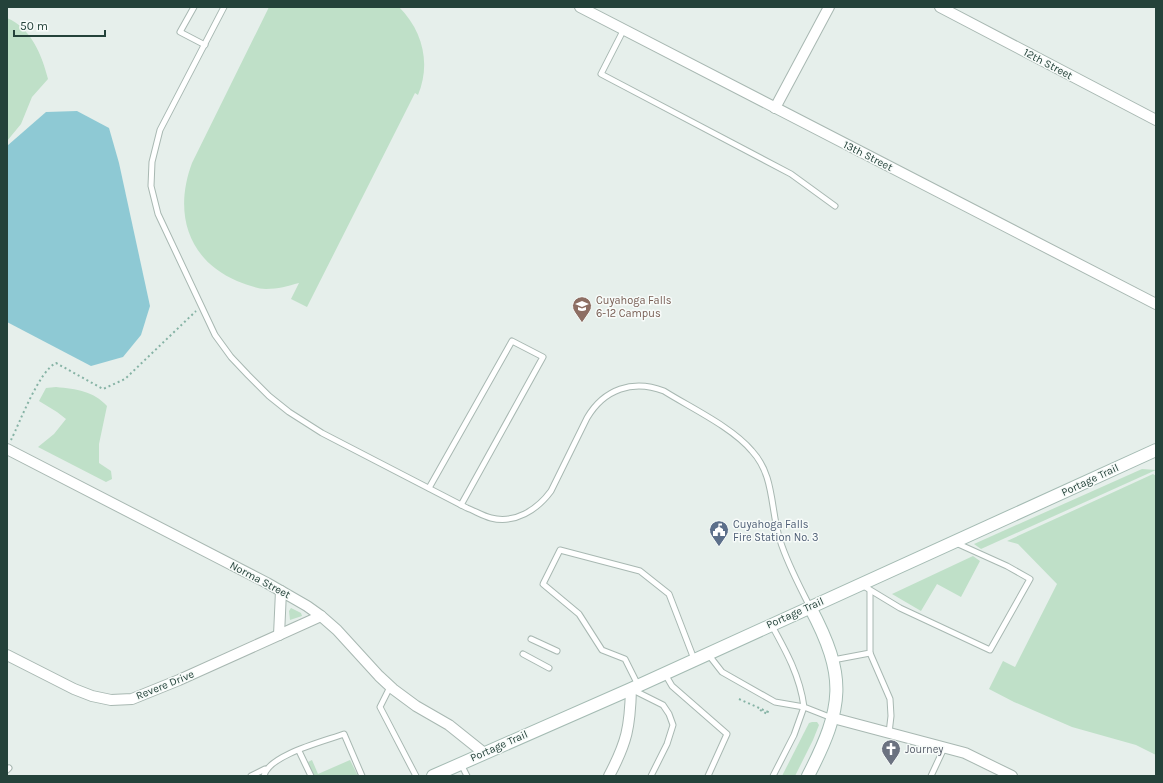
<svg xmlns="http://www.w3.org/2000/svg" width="1163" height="783" font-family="Karla,sans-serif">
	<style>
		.green { fill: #bfe0c8 }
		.water { fill: #8ec9d4 }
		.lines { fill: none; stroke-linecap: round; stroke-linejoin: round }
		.lane-casing { stroke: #a8b8b2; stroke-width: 7 }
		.street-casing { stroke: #a8b8b2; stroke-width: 12 }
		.secondary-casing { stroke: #a4bbb3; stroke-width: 14 }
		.path { stroke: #86b3a5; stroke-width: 2; stroke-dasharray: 2 3; stroke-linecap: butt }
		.lane { stroke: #fff; stroke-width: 5 }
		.street { stroke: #fff; stroke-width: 10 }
		.secondary { stroke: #fff; stroke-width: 12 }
		.labels { text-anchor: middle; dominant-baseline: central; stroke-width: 3; stroke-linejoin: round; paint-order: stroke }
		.street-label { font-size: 11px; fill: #24423a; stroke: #f7fbf9 }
		.education-label { font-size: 11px; fill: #785e54; stroke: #f7fbf9; text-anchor: start }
		.service-label { font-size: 11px; fill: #4e5e75; stroke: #f7fbf9; text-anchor: start }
		.worship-label { font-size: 11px; fill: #5b616d; stroke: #f7fbf9; text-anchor: start }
	</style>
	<rect width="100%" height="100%" fill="#e6efeb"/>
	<!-- green -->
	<g class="green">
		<path d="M 269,7 L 399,7 C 423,31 431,64 418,95 L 415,93 L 307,307 L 291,299 L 299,283 C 288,286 278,289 266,289 C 256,289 246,284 237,281 C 186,259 174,211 192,163 Z"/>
		<path d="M 7,18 C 31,28 42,55 48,79 L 32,97 L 21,124 L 7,141 Z"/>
		<path d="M 56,387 C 77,389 93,391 107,406 L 99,444 L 99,463 L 111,471 L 112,479 L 106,482 L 38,447 L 54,434 L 66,419 L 57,412 L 39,401 L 46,388 Z"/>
		<polygon points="1142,469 1156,470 981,549 974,544"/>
		<polygon points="1153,474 1156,476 1156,755 1136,745 1072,727 1014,702 989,689 1003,661 1015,667 1057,584 1018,544 1007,541"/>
		<polygon points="973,556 980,561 961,597 937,584 921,611 892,594"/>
		<polygon points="291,608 301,613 302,616 290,620 289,611"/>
		<polygon points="812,722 817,722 819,725 813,740 795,776 782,776 809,723"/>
		<polygon points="312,760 318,774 350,760 358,776 314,776 308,762"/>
	</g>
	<!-- water -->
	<polygon class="water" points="77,111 109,128 119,163 150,306 141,335 123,357 91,366 7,322 7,146 46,112"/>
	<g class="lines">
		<defs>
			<g id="lane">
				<polyline points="194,7 180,32 205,45"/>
				<path d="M 224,7 L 160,130 L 152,162 L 151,186 L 158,214 L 215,335 L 231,357 L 248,375 L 269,396 L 289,412 L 322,433 L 467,508 C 475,511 483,516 491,518 C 515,524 537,510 551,491 L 587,418 C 604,389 633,379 664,391 C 691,408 732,427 752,451 C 775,476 770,509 780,540 C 787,563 799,585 810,607"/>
				<polyline points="624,29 601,74 791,174 835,206"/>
				<polyline points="429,488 512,341 543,357 461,505"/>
				<polyline points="862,585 900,608 990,650 1030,579 1007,566 956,543"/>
				<path d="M 771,624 C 786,651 800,676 804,707 L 832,718"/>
				<polyline points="531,639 557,651"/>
				<polyline points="870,653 890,699 891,716 889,733"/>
				<polyline points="523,654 549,668"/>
				<polyline points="708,654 722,672 775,702 804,707 794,735 773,776"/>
				<polyline points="833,660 870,653 870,591"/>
				<polyline points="665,674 672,686 727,734 708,776"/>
				<polyline points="638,685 625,659 602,650 579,614 543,584 560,550 640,571 669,594 694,659"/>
				<polyline points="390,687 380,707 416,776"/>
				<polyline points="633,690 663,705 669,714 673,725 667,744 651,776"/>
				<polyline points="299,751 311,776"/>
				<polyline points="461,764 467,776"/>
				<polyline points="7,770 9,768"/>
				<polyline points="251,776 265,769"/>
				<path d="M 264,776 C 268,755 325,741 344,734 L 362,776"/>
				<polyline points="931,776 945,746"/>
			</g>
			<g id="street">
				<polyline points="580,7 1156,304"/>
				<polyline points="940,7 1156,120"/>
				<polyline points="775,108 829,7"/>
				<polyline points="7,449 267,583 307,606 321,616 337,630 379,676 393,689 416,706 449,725 484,753"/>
				<polyline points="279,635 281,591"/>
				<polyline points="7,655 74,689 92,696 111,700 132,699 179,680 321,616"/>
				<polyline points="833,718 965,753 1012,776"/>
				<path d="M 609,776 C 627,742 630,727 631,689"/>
			</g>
			<g id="secondary">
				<polyline points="433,776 631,689 1156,450"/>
				<path d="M 808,776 C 844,706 847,677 810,607"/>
			</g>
		</defs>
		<!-- lane casing -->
		<use href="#lane" class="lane-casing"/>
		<!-- street casing -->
		<use href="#street" class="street-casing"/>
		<!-- secondary casing -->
		<use href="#secondary" class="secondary-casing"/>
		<!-- path -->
		<g class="path">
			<path d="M 11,440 C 20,422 39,371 56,363 L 103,389 L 125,379 L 196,311"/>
			<polyline points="739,699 768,712 767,714"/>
			<polyline points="760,710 767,714"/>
		</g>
		<!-- lane -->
		<use href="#lane" class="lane"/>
		<!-- street -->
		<use href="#street" class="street"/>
		<!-- secondary -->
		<use href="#secondary" class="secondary"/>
	</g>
	<!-- icons -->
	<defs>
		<symbol id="school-pin" viewBox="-11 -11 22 30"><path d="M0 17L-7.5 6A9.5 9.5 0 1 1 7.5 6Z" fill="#8d6e63" stroke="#f7fbf9"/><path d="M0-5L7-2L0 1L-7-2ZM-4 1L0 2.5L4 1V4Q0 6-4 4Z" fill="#fff"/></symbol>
		<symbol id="civic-pin" viewBox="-11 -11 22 30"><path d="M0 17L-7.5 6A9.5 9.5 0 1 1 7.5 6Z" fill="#5c6f8a" stroke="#f7fbf9"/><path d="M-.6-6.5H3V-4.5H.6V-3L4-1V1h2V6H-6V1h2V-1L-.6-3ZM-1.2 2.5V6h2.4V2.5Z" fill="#fff"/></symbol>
		<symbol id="church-pin" viewBox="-11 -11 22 30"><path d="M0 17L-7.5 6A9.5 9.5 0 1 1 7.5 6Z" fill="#6b7280" stroke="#f7fbf9"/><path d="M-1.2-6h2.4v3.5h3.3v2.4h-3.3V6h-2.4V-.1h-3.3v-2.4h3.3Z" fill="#fff"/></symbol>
	</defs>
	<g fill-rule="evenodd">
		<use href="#school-pin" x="571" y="295" width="22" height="30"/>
		<use href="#civic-pin" x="708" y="519" width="22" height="30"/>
		<use href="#church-pin" x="880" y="738" width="22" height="30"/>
	</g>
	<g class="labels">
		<!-- street labels -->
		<g class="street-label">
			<text transform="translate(1048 64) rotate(28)">12th Street</text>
			<text transform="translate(868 156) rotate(27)">13th Street</text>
			<text transform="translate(1090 480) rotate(-25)">Portage Trail</text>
			<text transform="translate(260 580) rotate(28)">Norma Street</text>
			<text transform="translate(795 613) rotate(-24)">Portage Trail</text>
			<text transform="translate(165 685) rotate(-22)">Revere Drive</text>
			<text transform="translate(499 746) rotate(-24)">Portage Trail</text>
		</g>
		<!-- education labels -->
		<g class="education-label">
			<text x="596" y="300">Cuyahoga Falls<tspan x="596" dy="13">6-12 Campus</tspan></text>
		</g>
		<!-- service labels -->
		<g class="service-label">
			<text x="733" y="524">Cuyahoga Falls<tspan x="733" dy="13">Fire Station No. 3</tspan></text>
		</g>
		<!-- worship labels -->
		<g class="worship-label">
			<text x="905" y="749">Journey</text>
		</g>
	</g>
	<!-- border -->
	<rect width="1163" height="783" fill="none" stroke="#24423a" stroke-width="16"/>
	<!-- scale -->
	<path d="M14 30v6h91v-6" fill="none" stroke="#24423a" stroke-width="2"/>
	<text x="20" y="30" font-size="12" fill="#24423a" stroke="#f7fbf9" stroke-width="3" paint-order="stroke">50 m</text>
</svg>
